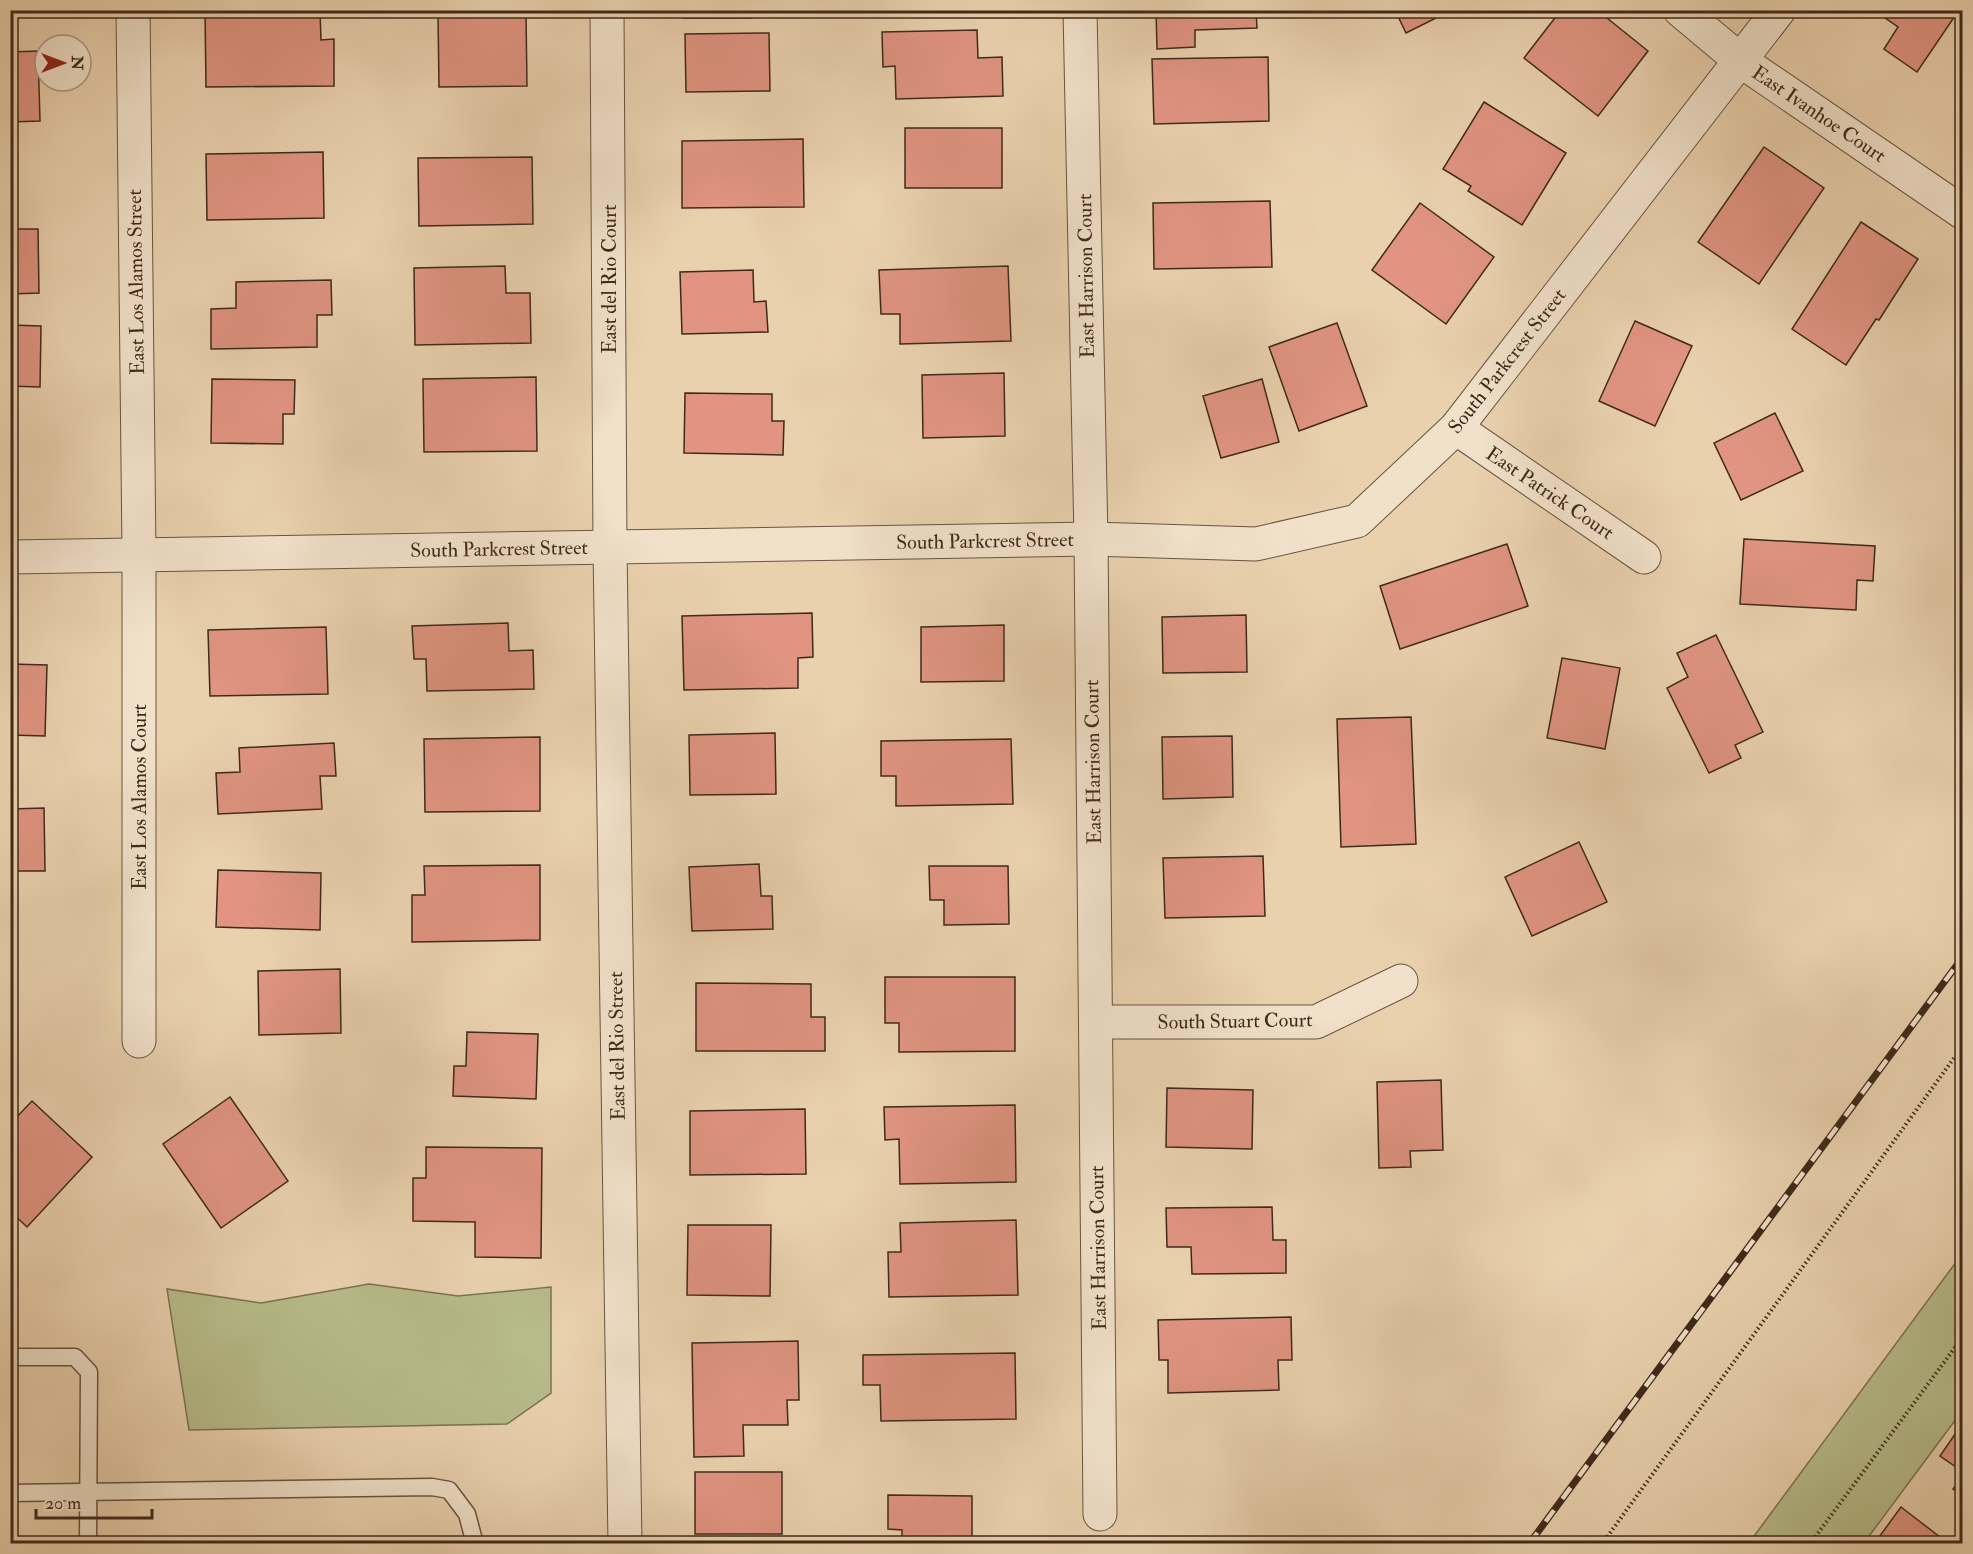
<svg xmlns="http://www.w3.org/2000/svg" width="1973" height="1554" font-family="'IM FELL Double Pica',serif">
	<style>
		.green { fill: #b7bc8a; stroke: #7b7352; stroke-width: 1.5 }
		.building { fill: #e09481; stroke: #3f2a1a; stroke-width: 1.5 }
		.lines { fill: none; stroke-linecap: round; stroke-linejoin: round }
		.lane-casing { stroke: #6a543f; stroke-width: 19 }
		.street-casing { stroke: #6a543f; stroke-width: 35 }
		.path { stroke: #3f2a1a; stroke-width: 4; stroke-dasharray: 1.5 3; stroke-linecap: butt }
		.lane { stroke: #f1e1ca; stroke-width: 16 }
		.street { stroke: #f1e1ca; stroke-width: 33 }
		.rail-casing { stroke: #3f2a1a; stroke-width: 7 }
		.rail { stroke: #f1e1ca; stroke-width: 4.5; stroke-dasharray: 14; stroke-linecap: butt }
		.labels { text-anchor: middle; dominant-baseline: central; stroke-width: 6; stroke-linejoin: round; paint-order: stroke }
		.street-label { font-size: 20px; fill: #3f2a1a; stroke: #f1e1ca }
	</style>
	<rect width="100%" height="100%" fill="#ead1ae"/>
	<filter id="stains"><feTurbulence type="fractalNoise" baseFrequency=".00333" numOctaves="4"/><feColorMatrix values="0 0 0 0 .2 0 0 0 0 .09 0 0 0 0 .02 0 0 0 .5 -.17"/></filter>
	<radialGradient id="worn" r=".72"><stop offset=".6" stop-color="#630" stop-opacity="0"/><stop offset="1" stop-color="#630" stop-opacity=".3"/></radialGradient>
	<!-- green -->
	<g class="green">
		<polygon points="1962,1254 1962,1411 1864,1543 1749,1543"/>
		<polygon points="369,1284 458,1296 551,1287 551,1393 507,1424 189,1430 167,1289 261,1303"/>
	</g>
	<!-- building -->
	<g class="building">
		<rect x="683" y="10" width="69" height="8"/>
		<polygon points="1156,10 1256,10 1257,28 1195,30 1195,47 1157,49"/>
		<polygon points="1395,10 1452,10 1406,33"/>
		<polygon points="1561,10 1597,10 1648,51 1598,116 1524,58"/>
		<polygon points="1880,10 1959,10 1917,72 1884,49 1898,27 1878,13"/>
		<polygon points="320,11 321,40 334,39 334,86 206,87 205,12"/>
		<polygon points="526,13 527,86 439,87 438,14"/>
		<polygon points="977,30 978,58 1002,57 1003,96 896,99 895,66 883,67 882,32"/>
		<polygon points="769,33 770,91 686,92 685,34"/>
		<polygon points="38,51 40,121 10,122 10,52"/>
		<polygon points="1268,57 1269,121 1154,124 1152,59"/>
		<polygon points="1484,102 1566,153 1522,225 1468,191 1471,186 1443,169"/>
		<rect x="905" y="128" width="97" height="60"/>
		<polygon points="803,139 804,207 682,208 682,141"/>
		<polygon points="1764,147 1824,188 1759,284 1698,242"/>
		<polygon points="323,152 324,218 207,220 206,154"/>
		<polygon points="532,157 533,224 419,226 418,158"/>
		<polygon points="1270,201 1272,267 1154,269 1153,203"/>
		<polygon points="1420,203 1494,257 1446,324 1372,270"/>
		<polygon points="1861,222 1918,259 1879,320 1876,319 1846,365 1792,329"/>
		<polygon points="10,229 38,229 39,293 10,294"/>
		<polygon points="505,266 506,293 530,293 531,343 415,345 414,268"/>
		<polygon points="1008,266 1011,341 900,344 900,314 881,314 879,270"/>
		<polygon points="753,270 754,302 766,301 768,332 682,334 680,272"/>
		<polygon points="331,280 332,315 317,315 317,347 211,349 211,309 236,308 236,282"/>
		<polygon points="1635,321 1692,346 1655,426 1599,401"/>
		<polygon points="1337,323 1367,406 1299,431 1269,347"/>
		<polygon points="10,325 41,326 40,387 10,386"/>
		<polygon points="1004,373 1005,436 923,438 922,375"/>
		<polygon points="536,377 537,451 424,452 423,379"/>
		<polygon points="212,379 295,380 294,414 283,414 283,444 211,443"/>
		<polygon points="1262,379 1279,442 1221,458 1203,396"/>
		<polygon points="685,393 772,394 772,421 784,421 783,455 684,453"/>
		<polygon points="1775,413 1803,471 1741,500 1714,443"/>
		<polygon points="1744,539 1875,546 1873,581 1857,580 1856,610 1740,604"/>
		<polygon points="1507,544 1528,606 1400,649 1380,586"/>
		<polygon points="812,613 813,657 798,658 798,688 684,690 682,616"/>
		<polygon points="1246,615 1247,672 1163,673 1162,617"/>
		<polygon points="508,623 509,651 533,650 534,689 427,691 426,659 414,659 412,626"/>
		<polygon points="1004,625 1004,681 921,682 921,627"/>
		<polygon points="326,627 328,694 210,696 208,630"/>
		<polygon points="1716,635 1763,732 1735,745 1741,758 1709,773 1667,688 1688,677 1677,653"/>
		<polygon points="1562,658 1620,668 1605,749 1547,738"/>
		<polygon points="10,664 47,665 45,736 10,735"/>
		<polygon points="1411,717 1416,844 1341,847 1337,719"/>
		<polygon points="775,733 776,794 690,795 689,735"/>
		<polygon points="1232,736 1233,797 1163,799 1162,737"/>
		<polygon points="540,737 540,811 425,812 424,739"/>
		<polygon points="1011,739 1013,804 896,806 896,776 881,776 881,741"/>
		<polygon points="334,743 336,776 320,776 322,809 218,814 216,773 240,772 239,748"/>
		<polygon points="44,808 45,871 10,871 10,809"/>
		<polygon points="1579,842 1607,902 1532,936 1505,877"/>
		<polygon points="1263,856 1265,916 1165,918 1163,858"/>
		<polygon points="759,864 761,896 772,896 773,929 692,931 689,867"/>
		<polygon points="540,865 540,940 412,942 412,895 425,895 424,866"/>
		<polygon points="929,866 1008,866 1009,924 944,925 944,900 930,900"/>
		<polygon points="218,870 321,873 320,930 216,927"/>
		<polygon points="340,969 341,1033 259,1035 258,971"/>
		<polygon points="885,977 1015,977 1015,1051 899,1052 899,1023 885,1023"/>
		<polygon points="696,983 811,984 811,1017 825,1017 825,1051 696,1051"/>
		<polygon points="10,1005 13,1005 13,1044 10,1045"/>
		<polygon points="467,1032 538,1034 536,1099 453,1096 454,1066 466,1066"/>
		<polygon points="1441,1080 1443,1150 1410,1151 1411,1167 1379,1168 1377,1082"/>
		<polygon points="1167,1088 1253,1090 1252,1149 1166,1147"/>
		<polygon points="230,1097 288,1181 221,1228 163,1144"/>
		<polygon points="32,1101 92,1157 27,1227 10,1211 10,1124"/>
		<polygon points="1015,1105 1016,1182 900,1184 899,1139 885,1140 884,1107"/>
		<polygon points="805,1109 806,1174 690,1175 690,1111"/>
		<polygon points="426,1147 542,1148 541,1258 475,1257 475,1222 413,1221 413,1178 426,1178"/>
		<polygon points="1272,1207 1273,1240 1286,1240 1286,1273 1192,1274 1191,1247 1167,1247 1166,1208"/>
		<polygon points="1016,1220 1018,1295 889,1297 888,1252 901,1252 900,1223"/>
		<polygon points="688,1225 771,1225 770,1296 687,1295"/>
		<polygon points="1291,1317 1292,1360 1278,1360 1279,1390 1168,1393 1168,1360 1159,1360 1158,1320"/>
		<polygon points="798,1341 799,1400 787,1400 788,1425 743,1425 744,1456 694,1457 692,1343"/>
		<polygon points="1015,1353 1016,1419 881,1421 880,1385 863,1385 863,1355"/>
		<polygon points="1962,1424 1962,1471 1940,1456"/>
		<rect x="695" y="1472" width="87" height="62"/>
		<polygon points="1962,1476 1962,1496 1953,1489"/>
		<polygon points="888,1495 972,1496 972,1544 902,1544 902,1530 888,1529"/>
		<polygon points="1901,1507 1949,1544 1874,1544"/>
	</g>
	<g class="lines">
		<defs>
			<g id="lane">
				<polyline points="10,1357 75,1357 89,1372 88,1544"/>
				<polyline points="10,1493 432,1487 449,1490 467,1514 475,1544"/>
			</g>
			<g id="street">
				<polyline points="133,10 139,553 139,1041"/>
				<polyline points="607,10 610,548 625,1544"/>
				<polyline points="1080,10 1091,539 1100,1514"/>
				<polyline points="1680,10 1741,61 1962,212"/>
				<polyline points="1456,428 1644,557"/>
				<polyline points="10,557 1091,539 1256,544 1357,521 1456,428 1779,10"/>
				<polyline points="1096,1022 1316,1022 1401,981"/>
			</g>
		</defs>
		<!-- lane casing -->
		<use href="#lane" class="lane-casing"/>
		<!-- street casing -->
		<use href="#street" class="street-casing"/>
		<!-- path -->
		<g class="path">
			<polyline points="1602,1544 1962,1047"/>
			<polyline points="1810,1544 1962,1338"/>
		</g>
		<!-- lane -->
		<use href="#lane" class="lane"/>
		<!-- street -->
		<use href="#street" class="street"/>
		<defs>
			<polyline id="rail" points="1529,1544 1962,958"/>
		</defs>
		<!-- rail casing -->
		<use href="#rail" class="rail-casing"/>
		<!-- rail -->
		<use href="#rail" class="rail"/>
	</g>
	<g class="labels">
		<!-- street labels -->
		<g class="street-label">
			<text transform="translate(1819 114) rotate(34)">East Ivanhoe Court</text>
			<text transform="translate(1086 276) rotate(-91)">East Harrison Court</text>
			<text transform="translate(609 279) rotate(-90)">East del Rio Court</text>
			<text transform="translate(136 282) rotate(-91)">East Los Alamos Street</text>
			<text transform="translate(1507 361) rotate(-52)">South Parkcrest Street</text>
			<text transform="translate(1550 493) rotate(34)">East Patrick Court</text>
			<text transform="translate(985 541) rotate(-1)">South Parkcrest Street</text>
			<text transform="translate(499 549) rotate(-1)">South Parkcrest Street</text>
			<text transform="translate(1093 762) rotate(-91)">East Harrison Court</text>
			<text transform="translate(139 797) rotate(-90)">East Los Alamos Court</text>
			<text transform="translate(1235 1021) rotate(-1)">South Stuart Court</text>
			<text transform="translate(617 1046) rotate(-91)">East del Rio Street</text>
			<text transform="translate(1098 1248) rotate(-91)">East Harrison Court</text>
		</g>
	</g>
	<!-- margin -->
	<rect width="1973" height="1554" fill="none" stroke="#ead1ae" stroke-width="36"/>
	<rect x="12" y="12" width="1949" height="1530" fill="none" stroke="#3f2a1a" stroke-width="3"/>
	<rect x="18" y="18" width="1937" height="1518" fill="none" stroke="#3f2a1a" stroke-width="1.5"/>
	<!-- north arrow -->
	<g transform="translate(63 63) rotate(90)"><circle r="28" fill="#f1e1ca" stroke="#aa9884" stroke-width="1.5"/>
	<path d="M0-4.5L10 22L0 15L-10 22Z" fill="#8f2418"/>
	<text y="-9" font-size="16" font-weight="bold" text-anchor="middle" fill="#3f2a1a">N</text>
	</g>
	<!-- scale -->
	<path d="M36 1509v9h116v-9" fill="none" stroke="#3f2a1a" stroke-width="3"/>
	<text x="45" y="1509" font-size="18" fill="#3f2a1a" stroke="#f1e1ca" stroke-width="4.5" paint-order="stroke">20 m</text>
	<rect width="100%" height="100%" filter="url(#stains)"/>
	<rect width="100%" height="100%" fill="url(#worn)"/>
</svg>
